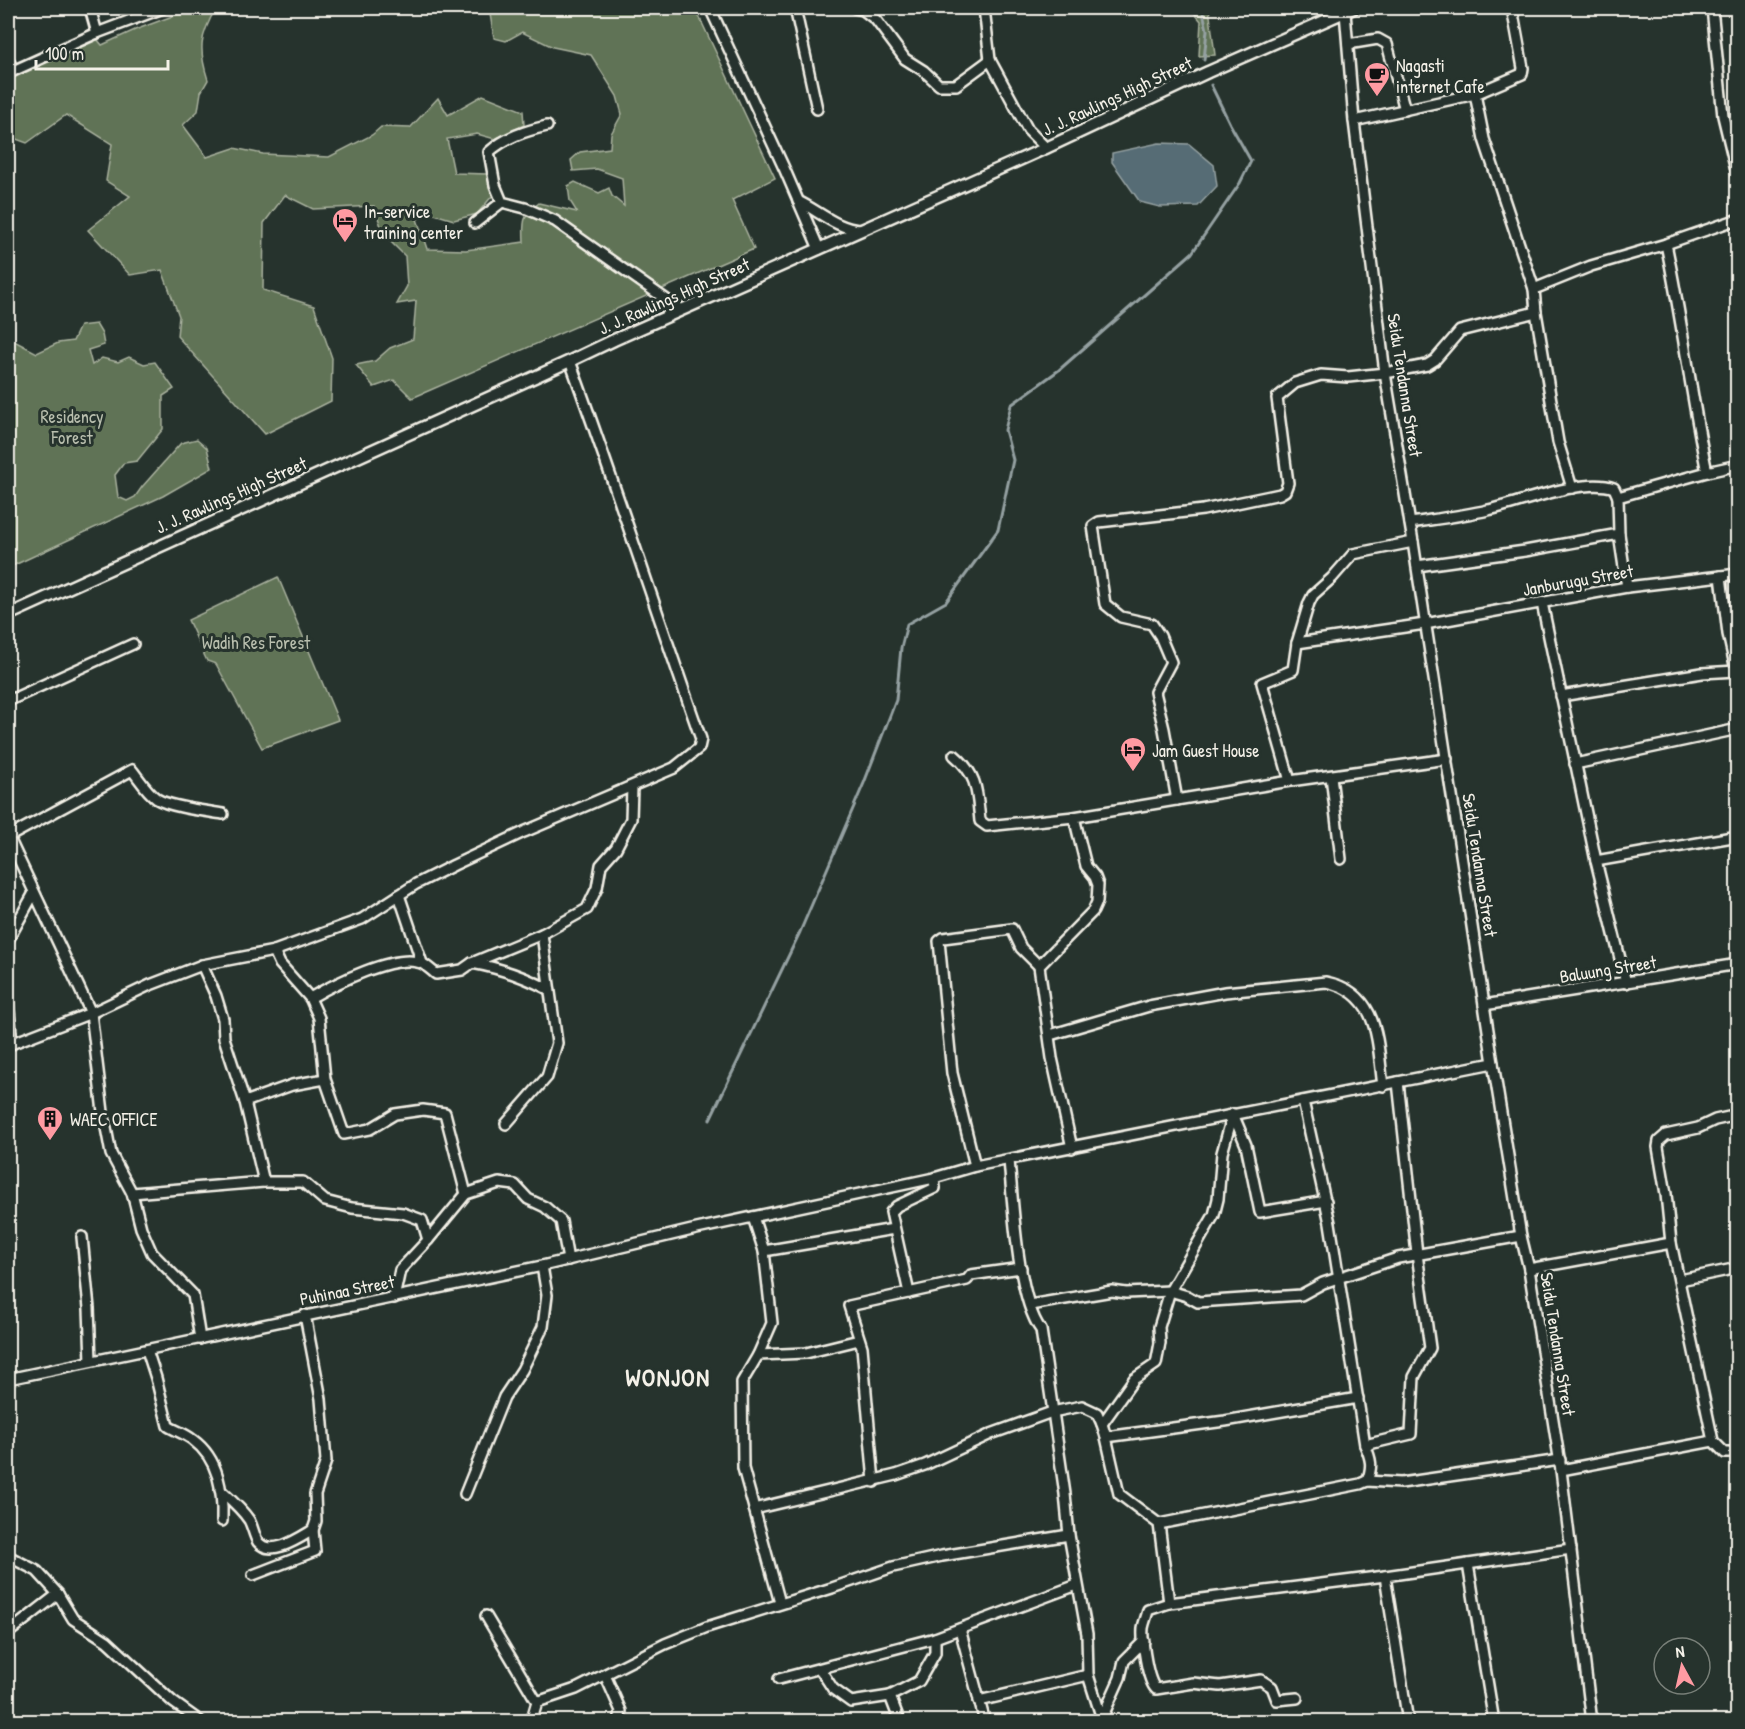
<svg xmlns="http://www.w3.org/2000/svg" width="1745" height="1729" font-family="'Patrick Hand',sans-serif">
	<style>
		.green { fill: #607356; stroke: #aab29f; stroke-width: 1.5 }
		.water { fill: #566c74; stroke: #95a1a2; stroke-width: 1.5 }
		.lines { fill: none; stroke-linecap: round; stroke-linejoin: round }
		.stream { stroke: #95a1a2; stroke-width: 3 }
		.minor-casing { stroke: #f4f1e8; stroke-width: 14 }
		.major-casing { stroke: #f4f1e8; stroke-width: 15 }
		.minor { stroke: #26332d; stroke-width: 9 }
		.major { stroke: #26332d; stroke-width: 10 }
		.labels { text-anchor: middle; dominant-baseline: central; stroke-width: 6; stroke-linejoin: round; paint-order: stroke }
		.poi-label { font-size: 18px; fill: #f4f1e8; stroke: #26332d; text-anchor: start }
		.street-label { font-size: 18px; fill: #f4f1e8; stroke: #26332d }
		.park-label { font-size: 18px; fill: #b9bfae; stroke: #26332d }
		.district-label { font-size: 24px; font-weight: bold; letter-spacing: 1.5px; fill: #f4f1e8; stroke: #26332d }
	</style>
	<rect width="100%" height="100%" fill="#26332d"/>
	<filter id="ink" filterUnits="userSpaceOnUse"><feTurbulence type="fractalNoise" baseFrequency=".0167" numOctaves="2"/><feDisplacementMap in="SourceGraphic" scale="12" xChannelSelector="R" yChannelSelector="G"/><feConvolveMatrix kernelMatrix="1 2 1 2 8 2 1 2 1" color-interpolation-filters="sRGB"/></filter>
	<g filter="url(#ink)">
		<!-- green -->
		<g class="green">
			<path d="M 194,8 L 216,8 C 200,36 198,49 208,80 L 201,92 L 198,111 L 183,125 L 207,157 L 234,148 L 263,154 L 329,157 L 372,135 L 381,127 L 410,128 L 438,98 L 448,115 L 483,95 L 523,111 L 524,125 L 495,139 L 477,134 L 447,139 L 454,173 L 487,174 L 493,195 L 477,214 L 454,220 L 431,213 L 417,219 L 427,249 L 466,250 L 524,242 C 523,223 522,215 539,203 L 577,212 L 570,201 L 568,186 L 575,182 L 599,193 L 609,188 L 612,196 L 624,206 L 622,178 L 597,169 L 573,171 L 571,160 L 580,152 L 610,148 L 611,134 L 622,114 L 617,96 L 591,55 L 553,47 L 522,32 L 506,41 L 494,38 L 489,8 L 695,8 L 775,178 L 732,200 L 754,249 L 412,398 L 394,380 L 374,387 L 356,365 L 375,361 L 390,348 L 413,339 L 416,301 L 397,304 L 407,286 L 405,256 L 384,235 L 374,206 L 313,209 L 285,195 L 264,223 L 263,290 L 314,306 L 332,358 L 331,401 L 265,434 L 177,336 L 179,316 L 162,270 L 130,275 L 88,230 L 130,196 L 106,181 L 112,144 L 66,115 L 27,143 L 8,136 L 8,80 L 65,52 L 97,39 L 102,45 L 135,30 Z"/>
			<polygon points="1190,8 1209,8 1215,55 1199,56 1201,21"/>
			<polygon points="96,324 102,334 104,345 88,350 92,365 102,358 118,362 129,357 144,364 155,362 174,389 163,396 163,429 137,461 124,463 115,475 118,497 127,501 135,497 142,487 181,443 197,439 207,448 212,468 163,496 8,568 8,329 14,341 37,353 58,343 73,341 80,326"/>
			<polygon points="278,577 338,720 262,748 216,664 207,661 188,620"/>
		</g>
		<!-- water -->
		<polygon class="water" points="1159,143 1189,144 1214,165 1217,186 1198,206 1160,207 1140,202 1112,162 1112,153"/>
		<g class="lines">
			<!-- stream -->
			<g class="stream">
				<polyline points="1202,8 1207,30 1204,60"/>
				<polyline points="710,1119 800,932 864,783 896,700 901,648 907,624 946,602 998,530 1013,460 1005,430 1011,405 1059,370 1192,253 1240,183 1251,161 1230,124 1211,85"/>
			</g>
			<defs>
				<g id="minor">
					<polyline points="90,8 97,33"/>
					<polyline points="710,8 784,168 819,249"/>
					<polyline points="795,8 817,109"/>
					<polyline points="855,8 863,10 876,20 905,59 924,71 939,85 956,85 990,60 1028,130 1046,148"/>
					<polyline points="984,8 990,60"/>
					<polyline points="1712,8 1723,116 1738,178"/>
					<polyline points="1345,12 1354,121 1385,373 1413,542 1493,1063 1521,1236 1529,1269 1561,1470 1592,1722"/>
					<polyline points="1348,44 1378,39 1387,44 1405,110"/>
					<polyline points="8,59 13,71 10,72"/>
					<polyline points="13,71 97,33 163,8"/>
					<polyline points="1354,121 1475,94 1522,74 1523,68 1512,8"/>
					<path d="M 547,126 C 525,131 506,137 489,152 L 495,185 L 502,202 L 525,208 L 555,221 L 681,310"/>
					<path d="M 798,201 C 819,211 837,229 861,230"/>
					<polyline points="475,223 502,202"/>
					<polyline points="1534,289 1591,266 1666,244 1738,219"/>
					<polyline points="1536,312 1558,442 1572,488"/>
					<polyline points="1707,472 1738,465"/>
					<path d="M 1410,523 C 1436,519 1462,516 1488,510 C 1521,503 1583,477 1614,488 L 1618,497"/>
					<path d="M 1619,534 L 1618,497 L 1707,472 C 1691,396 1682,319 1666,244"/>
					<polyline points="1417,566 1525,551 1619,534 1627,587"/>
					<polyline points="1721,576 1728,634 1737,674"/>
					<polyline points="1542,603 1596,861 1626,983"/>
					<polyline points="1297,643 1425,624 1627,587 1738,574"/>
					<polyline points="1561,696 1702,673 1736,671"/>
					<polyline points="8,701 133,644"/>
					<path d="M 954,755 C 978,775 977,792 980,821 L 987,826 L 1074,817 L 1290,781 L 1447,759"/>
					<polyline points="1575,764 1738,729"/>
					<polyline points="1331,776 1341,859"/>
					<polyline points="1290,781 1262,683 1293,670 1297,643 1309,603 1313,595 1332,578 1353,554 1413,542"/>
					<polyline points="1177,800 1164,729 1155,692 1171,662 1160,636 1152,624 1121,617 1105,604 1093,526 1099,522 1203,510 1280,494 1285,491 1288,483 1277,398 1295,383 1321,375 1348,377 1385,373 1427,365 1435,360 1460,331 1536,312 1534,289 1484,139 1475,94"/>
					<polyline points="8,836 91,1013 103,1112 111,1154 132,1193 141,1228 152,1253 193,1295 200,1339"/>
					<path d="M 8,837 L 132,770 C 140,780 147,792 157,799 C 170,807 206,811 223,814"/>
					<polyline points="1596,861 1738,836"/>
					<polyline points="399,895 422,963"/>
					<polyline points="8,940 34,893"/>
					<polyline points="274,951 280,964 310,998 319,1018 325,1079 344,1134 370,1129 395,1114 423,1110 445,1113 466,1194"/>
					<path d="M 472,963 C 500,968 523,976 548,989"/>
					<polyline points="202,965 216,996 223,1019 224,1038 245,1102 264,1182"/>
					<polyline points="8,998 12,1044"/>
					<path d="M 310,998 C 334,984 395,953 421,963 C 426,965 431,970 436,974 L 462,970 L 472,963 L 542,934 L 587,909 L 597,888 L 601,865 L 616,848 L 631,819 L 632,787"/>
					<polyline points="1484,1005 1738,964"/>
					<path d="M 1050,1035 L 1149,1006 L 1225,992 L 1326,982 C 1380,993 1377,1042 1383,1086"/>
					<path d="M 8,1045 L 91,1013 L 150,985 L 202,965 L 274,951 L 362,919 L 416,884 L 454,865 L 524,832 L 674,768 L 699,748 L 701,739 C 657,614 616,487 570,361"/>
					<polyline points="245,1102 292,1085 325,1079"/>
					<polyline points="1233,1114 1246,1145 1260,1212 1326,1201"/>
					<polyline points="1738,1115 1715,1120 1698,1128 1666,1135 1659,1141 1658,1147 1666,1194 1671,1243 1713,1441 1725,1453 1738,1453"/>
					<polyline points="506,1124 547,1077 557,1043 542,934"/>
					<polyline points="1072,1148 1052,1058 1039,966 1093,911 1097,902 1098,885 1095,877 1086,866 1074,817"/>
					<path d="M 1009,1160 C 1013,1202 1017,1298 1041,1330 L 1065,1494 L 1069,1535 L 1087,1634 L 1088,1675 L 1103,1722"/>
					<polyline points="975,1166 952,1073 939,941 943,938 1012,929 1021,948 1039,966"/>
					<polyline points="132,1193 264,1182 303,1182 325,1201 352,1208 403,1213 422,1220 428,1240"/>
					<polyline points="753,1217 764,1251 894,1229"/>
					<polyline points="82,1237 89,1308 91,1361"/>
					<polyline points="764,1251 772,1323 758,1355 742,1382 743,1468 780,1603"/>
					<polyline points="1529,1269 1671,1243"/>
					<polyline points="1680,1280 1738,1268"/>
					<polyline points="909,1293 891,1212 897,1206 935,1188 934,1178"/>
					<polyline points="394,1298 400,1270 428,1240 466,1194 499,1183 515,1185 528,1199 545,1207 561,1221 568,1260"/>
					<polyline points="1030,1305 1112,1291 1126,1293 1170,1291 1187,1296 1198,1302 1301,1295 1323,1283 1398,1258 1521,1236"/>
					<path d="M 147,1350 L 156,1378 L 168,1426 C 176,1431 186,1434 193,1440 C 219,1459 223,1491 222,1521"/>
					<polyline points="758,1355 806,1353 859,1340"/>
					<polyline points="8,1379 542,1266 692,1230 934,1178 975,1166 1493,1063"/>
					<polyline points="1102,1424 1106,1437 1225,1421 1358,1398"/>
					<polyline points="1106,1437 1119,1494 1159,1524 1169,1603"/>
					<polyline points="1365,1445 1411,1434 1414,1377 1430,1348 1417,1254 1398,1082"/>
					<polyline points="1561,1470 1713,1441"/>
					<polyline points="1367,1481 1401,1483 1560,1460"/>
					<polyline points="874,1482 862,1347 849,1306 967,1280 971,1275 1021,1268"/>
					<path d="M 220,1490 C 230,1499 241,1508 249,1520 C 253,1527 254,1536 258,1542 C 271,1558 301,1537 313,1530"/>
					<polyline points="465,1494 504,1397 522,1370 543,1327 547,1295 542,1266"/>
					<polyline points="754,1509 896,1475 925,1465 991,1434 1052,1412 1082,1406 1097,1413 1102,1424 1134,1379 1156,1364 1160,1343 1159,1327 1170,1291 1214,1215 1218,1199 1222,1153 1233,1114"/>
					<path d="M 1159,1524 L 1360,1484 L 1367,1481 C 1373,1466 1371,1459 1365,1445 L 1330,1223 L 1303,1101"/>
					<polyline points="8,1556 37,1571 58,1594 73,1619 107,1641 173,1702 201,1722"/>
					<polyline points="1468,1564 1494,1722"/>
					<polyline points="253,1575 315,1551 313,1530 316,1521 315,1494 326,1461 321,1399 305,1315"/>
					<polyline points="1385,1576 1408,1722"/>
					<polyline points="486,1616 537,1702 531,1722"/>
					<polyline points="960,1629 985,1722"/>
					<polyline points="8,1633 58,1594"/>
					<polyline points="820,1669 833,1689 851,1702 890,1696"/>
					<polyline points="605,1675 621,1711 619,1722"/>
					<polyline points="779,1679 935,1638 1077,1585"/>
					<path d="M 1297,1698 L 1277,1700 L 1272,1687 L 1261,1680 L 1220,1686 L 1193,1683 L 1156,1689 C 1147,1680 1142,1642 1143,1628 C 1144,1622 1147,1616 1148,1610 L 1169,1603 L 1385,1576 L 1571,1549"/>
					<polyline points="979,1701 1088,1675"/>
					<polyline points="537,1702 576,1689 665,1644 707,1627 832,1588 893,1567 942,1556 1069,1535"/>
					<polyline points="8,1713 10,1722"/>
					<polyline points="1102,1718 1120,1678 1124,1661 1144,1641"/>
					<polyline points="900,1722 890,1696 919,1681 935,1653 935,1638"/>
				</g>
				<polyline id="major" points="8,615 570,361 614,340 1046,148 1208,72 1354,8"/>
			</defs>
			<!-- minor casing -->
			<use href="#minor" class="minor-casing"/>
			<!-- major casing -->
			<use href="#major" class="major-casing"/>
			<!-- minor -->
			<use href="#minor" class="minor"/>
			<!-- major -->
			<use href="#major" class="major"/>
		</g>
	</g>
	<!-- icons -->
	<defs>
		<symbol id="cafe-pin" viewBox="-11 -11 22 30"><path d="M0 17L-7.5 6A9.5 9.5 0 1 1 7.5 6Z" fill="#ff9aa2" stroke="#26332d"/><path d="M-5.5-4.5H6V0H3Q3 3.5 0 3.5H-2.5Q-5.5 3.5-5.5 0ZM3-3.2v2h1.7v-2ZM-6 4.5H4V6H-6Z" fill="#111"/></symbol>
		<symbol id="hotel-pin" viewBox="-11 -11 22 30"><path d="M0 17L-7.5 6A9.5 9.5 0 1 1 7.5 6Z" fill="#ff9aa2" stroke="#26332d"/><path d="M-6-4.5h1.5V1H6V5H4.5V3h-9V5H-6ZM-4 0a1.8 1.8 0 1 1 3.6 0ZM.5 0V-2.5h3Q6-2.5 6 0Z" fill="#111"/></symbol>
		<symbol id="building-pin" viewBox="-11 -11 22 30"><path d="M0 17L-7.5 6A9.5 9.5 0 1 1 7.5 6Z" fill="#ff9aa2" stroke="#26332d"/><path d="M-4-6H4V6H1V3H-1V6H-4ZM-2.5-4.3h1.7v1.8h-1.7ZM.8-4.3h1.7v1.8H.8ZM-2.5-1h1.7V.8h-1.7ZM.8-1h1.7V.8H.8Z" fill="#111"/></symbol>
	</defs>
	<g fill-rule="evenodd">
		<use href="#cafe-pin" x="1362" y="60" width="30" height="40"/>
		<use href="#hotel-pin" x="330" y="206" width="30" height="40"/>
		<use href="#hotel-pin" x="1118" y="735" width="30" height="40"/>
		<use href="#building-pin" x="35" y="1104" width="30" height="40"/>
	</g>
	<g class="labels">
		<!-- poi labels -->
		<g class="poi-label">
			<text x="1396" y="65">Nagasti<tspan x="1396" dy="21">internet Cafe</tspan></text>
			<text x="364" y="211">In-service<tspan x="364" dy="21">training center</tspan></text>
			<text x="1152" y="750">Jam Guest House</text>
			<text x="70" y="1119">WAEC OFFICE</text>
		</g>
		<!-- street labels -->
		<g class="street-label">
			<text transform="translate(1117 96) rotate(-25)">J. J. Rawlings High Street</text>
			<text transform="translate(674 296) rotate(-24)">J. J. Rawlings High Street</text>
			<text transform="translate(1405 385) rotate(81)">Seidu Tendanna Street</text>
			<text transform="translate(231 495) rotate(-24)">J. J. Rawlings High Street</text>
			<text transform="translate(1578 580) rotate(-10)">Janburugu Street</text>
			<text transform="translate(1480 865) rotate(81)">Seidu Tendanna Street</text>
			<text transform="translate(1608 969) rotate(-9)">Baluung Street</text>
			<text transform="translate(347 1290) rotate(-11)">Puhinaa Street</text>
			<text transform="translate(1558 1344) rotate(81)">Seidu Tendanna Street</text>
		</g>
		<!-- park labels -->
		<g class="park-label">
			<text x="72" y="416">Residency<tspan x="72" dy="21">Forest</tspan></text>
			<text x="256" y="642">Wadih Res Forest</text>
		</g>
		<!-- district labels -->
		<g class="district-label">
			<text x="668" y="1377">WONJON</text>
		</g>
	</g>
	<!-- margin -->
	<rect width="1745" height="1729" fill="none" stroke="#26332d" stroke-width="30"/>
	<rect x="15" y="15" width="1715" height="1699" fill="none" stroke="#f4f1e8" stroke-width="2" filter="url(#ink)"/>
	<!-- north arrow -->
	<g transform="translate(1682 1666) rotate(352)"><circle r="28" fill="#26332d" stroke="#787f78" stroke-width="1.5"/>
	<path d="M0-4.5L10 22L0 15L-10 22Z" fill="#ff9aa2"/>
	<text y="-9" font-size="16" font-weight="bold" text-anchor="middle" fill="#f4f1e8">N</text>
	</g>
	<!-- scale -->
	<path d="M36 60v9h132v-9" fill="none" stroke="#f4f1e8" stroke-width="3"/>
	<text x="45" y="60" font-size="18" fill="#f4f1e8" stroke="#26332d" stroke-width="4.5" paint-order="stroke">100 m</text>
</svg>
